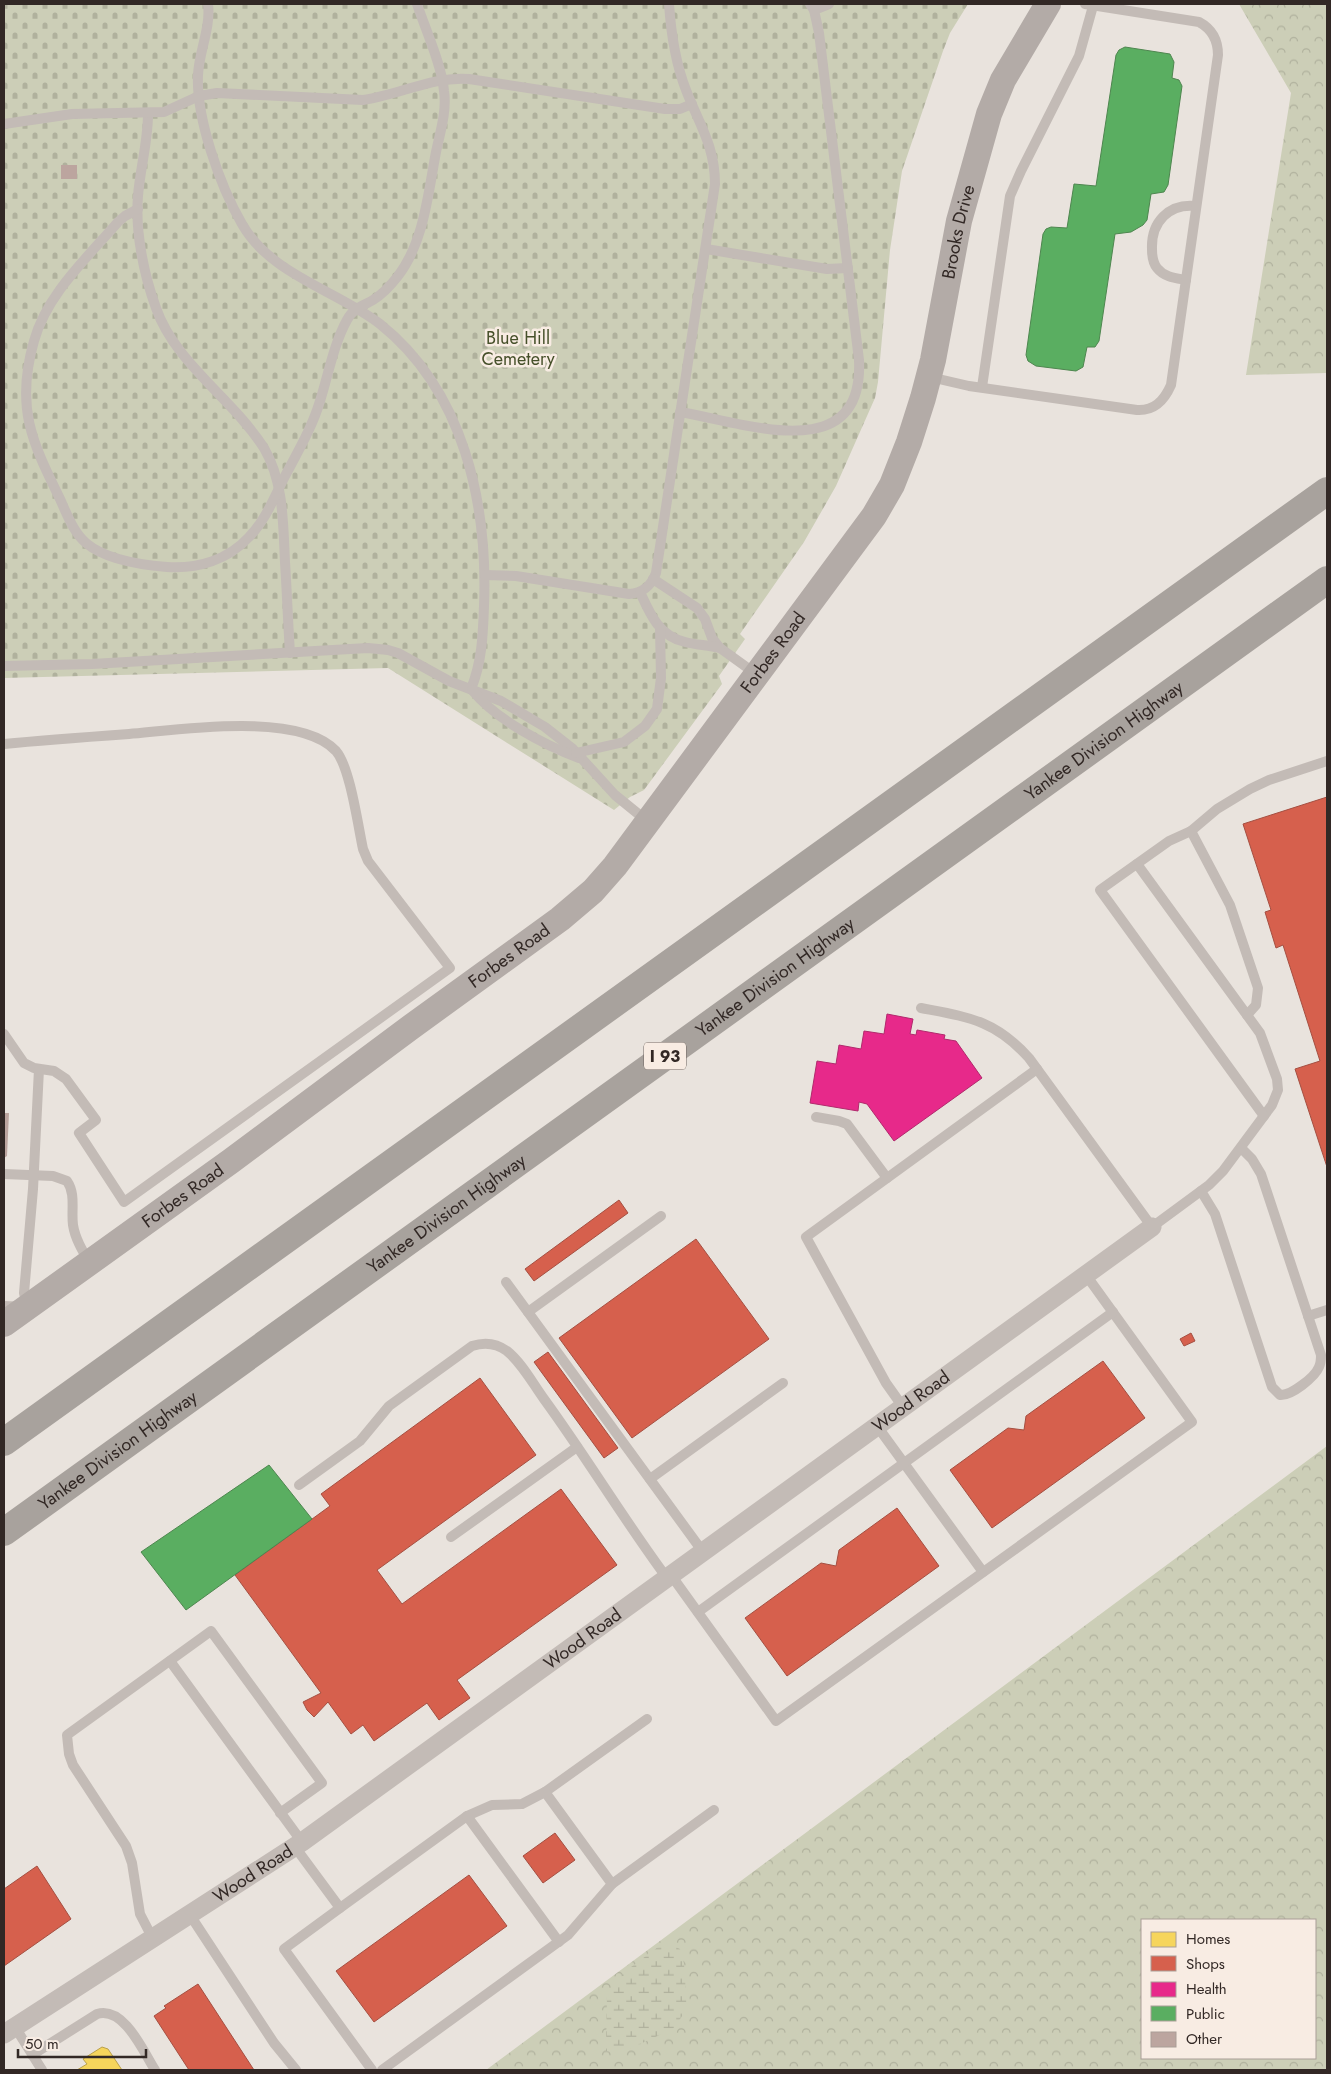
<svg xmlns="http://www.w3.org/2000/svg" width="1331" height="2074" font-family="Jost,sans-serif">
	<style>
		.forest { fill: url(#forest-crowns); fill-rule: evenodd }
		.wetland { fill: url(#wetland-marsh) }
		.cemetery { fill: url(#cemetery-stones) }
		.homes { fill: #f6d55c; stroke: #bba14c }
		.shops { fill: #d6604d; stroke: #a54f41 }
		.health { fill: #e7298a; stroke: #b1296c }
		.public { fill: #5aae61; stroke: #4e864f }
		.building { fill: #bca59f }
		.lines { fill: none; stroke-linecap: round; stroke-linejoin: round }
		.lane { stroke: #c3bbb6; stroke-width: 10 }
		.street { stroke: #c3bbb6; stroke-width: 19 }
		.secondary { stroke: #b3aba7; stroke-width: 26 }
		.highway { stroke: #a8a29d; stroke-width: 28 }
		.labels { text-anchor: middle; dominant-baseline: central; stroke-width: 5; stroke-linejoin: round; paint-order: stroke }
		.shield { fill: #f8ece3; stroke: #6d635e; stroke-width: 1 }
		.shield-label { font-size: 16px; font-weight: bold; fill: #322825 }
		.street-label { font-size: 18px; fill: #322825; stroke: #f8ece3 }
		.park-label { font-size: 18px; fill: #46502a; stroke: #f8ece3 }
	</style>
	<defs>
		<pattern id="forest-crowns" width="20" height="18" patternUnits="userSpaceOnUse" patternTransform="scale(1.25)"><rect width="20" height="18" fill="#ccceb7"/><path d="M2 6a3 3 0 1 1 6 0M12 15a3 3 0 1 1 6 0" fill="none" stroke="#b0b19d"/></pattern>
		<pattern id="wetland-marsh" width="20" height="14" patternUnits="userSpaceOnUse" patternTransform="scale(1.25)"><rect width="20" height="14" fill="#ccceb7"/><path d="M1 5h8M5 5V1M11 12h8M15 12V8" fill="none" stroke="#b0b19d"/></pattern>
		<pattern id="cemetery-stones" width="16" height="16" patternUnits="userSpaceOnUse" patternTransform="scale(1.25)"><rect width="16" height="16" fill="#ccceb7"/><path d="M2 7V4a2 2 0 0 1 4 0v3zM10 15v-3a2 2 0 0 1 4 0v3z" fill="#b0b19d"/></pattern>
	</defs>
	<rect width="100%" height="100%" fill="#e9e3dd"/>
	<!-- forest -->
	<g class="forest">
		<polygon points="1239,4 1327,4 1327,373 1246,375 1291,93"/>
		<path d="M 1327,1446 L 1327,2070 L 486,2070 ZM 1142,1920 L 1315,1920 L 1315,2058 L 1142,2058 Z"/>
	</g>
	<!-- wetland -->
	<polygon class="wetland" points="665,1942 680,1949 684,1964 687,2009 673,2029 620,2053 606,2051 607,1996 627,1970"/>
	<!-- cemetery -->
	<polygon class="cemetery" points="4,4 968,4 950,33 943,51 902,171 890,250 878,382 875,398 836,486 804,542 740,634 745,639 719,676 722,684 644,790 630,797 614,810 388,668 4,678"/>
	<!-- homes -->
	<polygon class="homes" points="102,2047 108,2049 122,2070 77,2070 87,2064 83,2059"/>
	<!-- shops -->
	<g class="shops">
		<polygon points="1327,797 1327,1167 1295,1069 1320,1061 1283,945 1276,948 1265,912 1271,910 1243,824"/>
		<polygon points="619,1200 628,1213 534,1281 525,1269"/>
		<polygon points="696,1239 769,1339 632,1438 559,1338"/>
		<polygon points="1191,1333 1195,1341 1184,1346 1180,1339"/>
		<polygon points="548,1352 618,1448 604,1458 534,1362"/>
		<polygon points="1103,1361 1145,1418 992,1528 950,1470 1008,1428 1024,1430 1026,1416"/>
		<polygon points="480,1378 536,1455 377,1570 402,1604 561,1489 617,1565 457,1680 470,1698 439,1720 427,1703 374,1741 363,1725 351,1734 328,1702 314,1717 307,1710 303,1702 321,1693 235,1575 330,1506 321,1494"/>
		<polygon points="897,1508 939,1566 787,1676 745,1618 821,1563 836,1566 839,1550"/>
		<polygon points="555,1833 575,1860 543,1883 523,1856"/>
		<polygon points="37,1866 71,1919 4,1966 4,1889"/>
		<polygon points="469,1875 507,1926 374,2022 336,1971"/>
		<polygon points="198,1984 254,2070 189,2070 154,2016 166,2008 164,2006"/>
	</g>
	<!-- health -->
	<polygon class="health" points="887,1014 913,1019 910,1034 916,1035 917,1030 945,1035 944,1039 956,1041 982,1078 894,1141 867,1104 859,1102 858,1111 810,1103 817,1061 836,1064 839,1045 861,1049 864,1031 884,1034"/>
	<!-- public -->
	<g class="public">
		<polygon points="1125,47 1170,54 1174,62 1172,78 1179,80 1182,86 1168,185 1164,192 1151,194 1147,220 1143,225 1131,232 1115,234 1099,341 1095,347 1087,347 1083,367 1076,371 1036,366 1028,361 1026,355 1043,234 1046,229 1051,227 1067,228 1074,184 1096,186 1116,55 1119,50"/>
		<polygon points="269,1465 312,1519 186,1610 141,1552"/>
	</g>
	<!-- building -->
	<g class="building">
		<rect x="61" y="165" width="16" height="14"/>
		<polygon points="4,1113 9,1113 7,1156 4,1158"/>
	</g>
	<g class="lines">
		<!-- lane -->
		<g class="lane">
			<path d="M 208,4 C 211,28 199,51 198,75 C 196,118 220,186 242,224 C 271,275 336,290 380,324 C 464,391 488,504 484,606 C 483,635 482,662 471,689"/>
			<polyline points="814,10 829,4"/>
			<path d="M 148,114 C 148,142 140,169 138,196 C 135,232 144,275 156,308 C 175,363 233,399 264,448 C 284,482 283,524 285,562 C 287,593 288,623 290,653"/>
			<path d="M 4,124 L 72,114 L 164,112 L 199,96 L 217,93 L 363,100 C 399,95 433,76 469,79 L 665,109 L 680,109 L 692,104"/>
			<path d="M 138,209 L 125,216 L 118,222 C 87,258 47,294 34,341 C 15,407 32,442 60,499 C 67,514 73,532 86,543 C 106,560 142,565 167,567 C 198,569 228,560 249,537 C 265,521 274,498 284,478 C 297,453 312,428 320,401 C 328,376 334,343 347,320 C 353,308 363,306 373,300 C 383,294 391,285 398,276 C 424,242 428,194 436,152 C 440,133 447,111 444,91 C 442,66 425,28 417,4"/>
			<polyline points="706,249 827,269 848,268"/>
			<path d="M 1186,280 C 1175,278 1164,277 1157,268 C 1153,263 1152,255 1152,249 C 1151,222 1169,203 1196,206"/>
			<path d="M 930,377 L 969,386 L 1137,410 C 1154,411 1164,401 1171,385 L 1218,55 C 1218,41 1212,29 1199,22 L 1085,4"/>
			<polyline points="982,387 1010,196 1021,171 1079,56 1093,6"/>
			<path d="M 680,412 C 743,422 864,469 859,360 L 819,33 L 814,10 L 810,4"/>
			<path d="M 485,575 L 516,576 L 629,594 C 643,593 651,586 656,573 L 715,184 C 715,146 699,124 686,90 C 675,62 671,33 669,4"/>
			<polyline points="653,579 697,608 705,619 712,638 720,648 756,674"/>
			<path d="M 640,592 C 650,614 659,636 685,642 C 696,645 708,645 720,648"/>
			<polyline points="4,666 92,664 368,648 388,650 398,653 449,681 501,701 545,727 573,749 615,795 647,821"/>
			<path d="M 472,690 C 495,719 544,745 579,758"/>
			<path d="M 4,744 C 45,740 87,737 129,734 C 178,730 299,711 336,751 C 350,767 358,826 363,849 L 368,861 L 450,968 L 124,1202 L 79,1133 L 96,1120 L 66,1079 L 54,1071 L 34,1068 L 24,1063 L 4,1034"/>
			<polyline points="576,753 624,742 645,726 657,709 661,678 660,628"/>
			<polyline points="1191,831 1230,905 1258,988 1256,1005 1247,1015"/>
			<path d="M 921,1008 C 968,1017 995,1020 1029,1058 L 1152,1227 L 1209,1185 L 1223,1171 L 1272,1105 L 1278,1090 L 1277,1079 L 1260,1033 L 1137,864"/>
			<polyline points="1264,1116 1100,890 1169,841 1191,831 1217,809 1250,789 1269,780 1327,761"/>
			<polyline points="816,1117 839,1121 847,1124 887,1178"/>
			<path d="M 4,1174 L 53,1176 L 67,1181 C 76,1194 71,1210 73,1225 C 75,1238 82,1250 89,1262"/>
			<path d="M 1201,1191 L 1215,1214 L 1272,1387 L 1280,1395 C 1291,1396 1315,1377 1319,1367 C 1321,1363 1321,1359 1321,1355 L 1261,1174 L 1252,1159 L 1241,1148"/>
			<polyline points="506,1282 703,1552"/>
			<polyline points="4,1306 27,1307 24,1293 33,1189 39,1069"/>
			<polyline points="528,1312 661,1216"/>
			<polyline points="1308,1316 1327,1310"/>
			<polyline points="903,1407 886,1383 806,1237 1037,1069"/>
			<polyline points="877,1426 983,1572"/>
			<polyline points="650,1479 783,1383"/>
			<path d="M 299,1485 L 360,1441 L 389,1406 L 472,1346 C 484,1342 496,1343 507,1351 C 522,1363 533,1384 544,1399 C 587,1458 624,1520 667,1578"/>
			<polyline points="451,1537 577,1447"/>
			<polyline points="671,1575 776,1721 1192,1422 1086,1275"/>
			<polyline points="698,1612 1113,1312"/>
			<polyline points="170,1661 302,1842"/>
			<polyline points="545,1792 647,1719"/>
			<polyline points="295,1847 340,1908 284,1949 372,2070"/>
			<polyline points="612,1884 714,1810"/>
			<polyline points="340,1908 467,1816 559,1942"/>
			<polyline points="190,1915 274,2043 296,2070"/>
			<polyline points="153,1939 140,1914 132,1863 126,1846 73,1765 69,1754 67,1735 211,1631 322,1783 280,1813"/>
			<polyline points="15,2027 42,2070"/>
			<path d="M 32,2055 L 97,2014 C 124,2006 143,2051 155,2070"/>
			<polyline points="382,2070 568,1935 612,1884 545,1792 522,1804 492,1805 467,1816"/>
		</g>
		<!-- street -->
		<path class="street" id="s1" d="M 4,2034 L 302,1842 L 1152,1227"/>
		<!-- secondary -->
		<path class="secondary" id="s2" d="M 4,1324 L 231,1161 L 411,1027 L 560,919 L 593,891 L 615,866 L 874,516 L 892,485 L 909,442 L 923,398 L 933,360 L 959,221 L 989,114 L 1003,80 L 1048,4"/>
		<!-- highway -->
		<g class="highway">
			<polyline points="4,1442 1327,491"/>
			<path id="s3" d="M 4,1532 L 1327,580"/>
		</g>
	</g>
	<g class="labels">
		<!-- shield labels -->
		<rect class="shield" x="644" y="1042.5" width="42" height="27" rx="4"/>
		<g class="shield-label">
			<text x="665" y="1056">I 93</text>
		</g>
		<!-- street labels -->
		<g class="street-label">
			<text stroke="none"><textPath href="#s2" startOffset="1498">Brooks Drive</textPath></text>
			<text stroke="none"><textPath href="#s2" startOffset="1030">Forbes Road</textPath></text>
			<text stroke="none"><textPath href="#s3" startOffset="1355">Yankee Division Highway</textPath></text>
			<text stroke="none"><textPath href="#s2" startOffset="625">Forbes Road</textPath></text>
			<text stroke="none"><textPath href="#s3" startOffset="950">Yankee Division Highway</textPath></text>
			<text stroke="none"><textPath href="#s2" startOffset="220">Forbes Road</textPath></text>
			<text stroke="none"><textPath href="#s3" startOffset="545">Yankee Division Highway</textPath></text>
			<text stroke="none"><textPath href="#s1" startOffset="1106">Wood Road</textPath></text>
			<text stroke="none"><textPath href="#s3" startOffset="140">Yankee Division Highway</textPath></text>
			<text stroke="none"><textPath href="#s1" startOffset="701">Wood Road</textPath></text>
			<text stroke="none"><textPath href="#s1" startOffset="296">Wood Road</textPath></text>
		</g>
		<!-- park labels -->
		<g class="park-label">
			<text x="518" y="338">Blue Hill<tspan x="518" dy="21">Cemetery</tspan></text>
		</g>
	</g>
	<!-- border -->
	<rect width="1331" height="2074" fill="none" stroke="#322825" stroke-width="10"/>
	<!-- legend -->
	<rect x="1141" y="1919" width="175" height="140" fill="#f8ece3" stroke="#a99e97"/>
	<rect x="1151" y="1932" width="25" height="15" fill="#f6d55c" stroke="#a99e97"/>
	<text x="1186" y="1944" font-size="15" fill="#322825">Homes</text>
	<rect x="1151" y="1956" width="25" height="15" fill="#d6604d" stroke="#a99e97"/>
	<text x="1186" y="1969" font-size="15" fill="#322825">Shops</text>
	<rect x="1151" y="1982" width="25" height="15" fill="#e7298a" stroke="#a99e97"/>
	<text x="1186" y="1994" font-size="15" fill="#322825">Health</text>
	<rect x="1151" y="2006" width="25" height="15" fill="#5aae61" stroke="#a99e97"/>
	<text x="1186" y="2019" font-size="15" fill="#322825">Public</text>
	<rect x="1151" y="2032" width="25" height="15" fill="#bca59f" stroke="#a99e97"/>
	<text x="1186" y="2044" font-size="15" fill="#322825">Other</text>
	<!-- scale -->
	<path d="M18 2049v8h128v-8" fill="none" stroke="#322825" stroke-width="2.5"/>
	<text x="25" y="2049" font-size="15" fill="#322825" stroke="#f8ece3" stroke-width="4" paint-order="stroke">50 m</text>
</svg>
